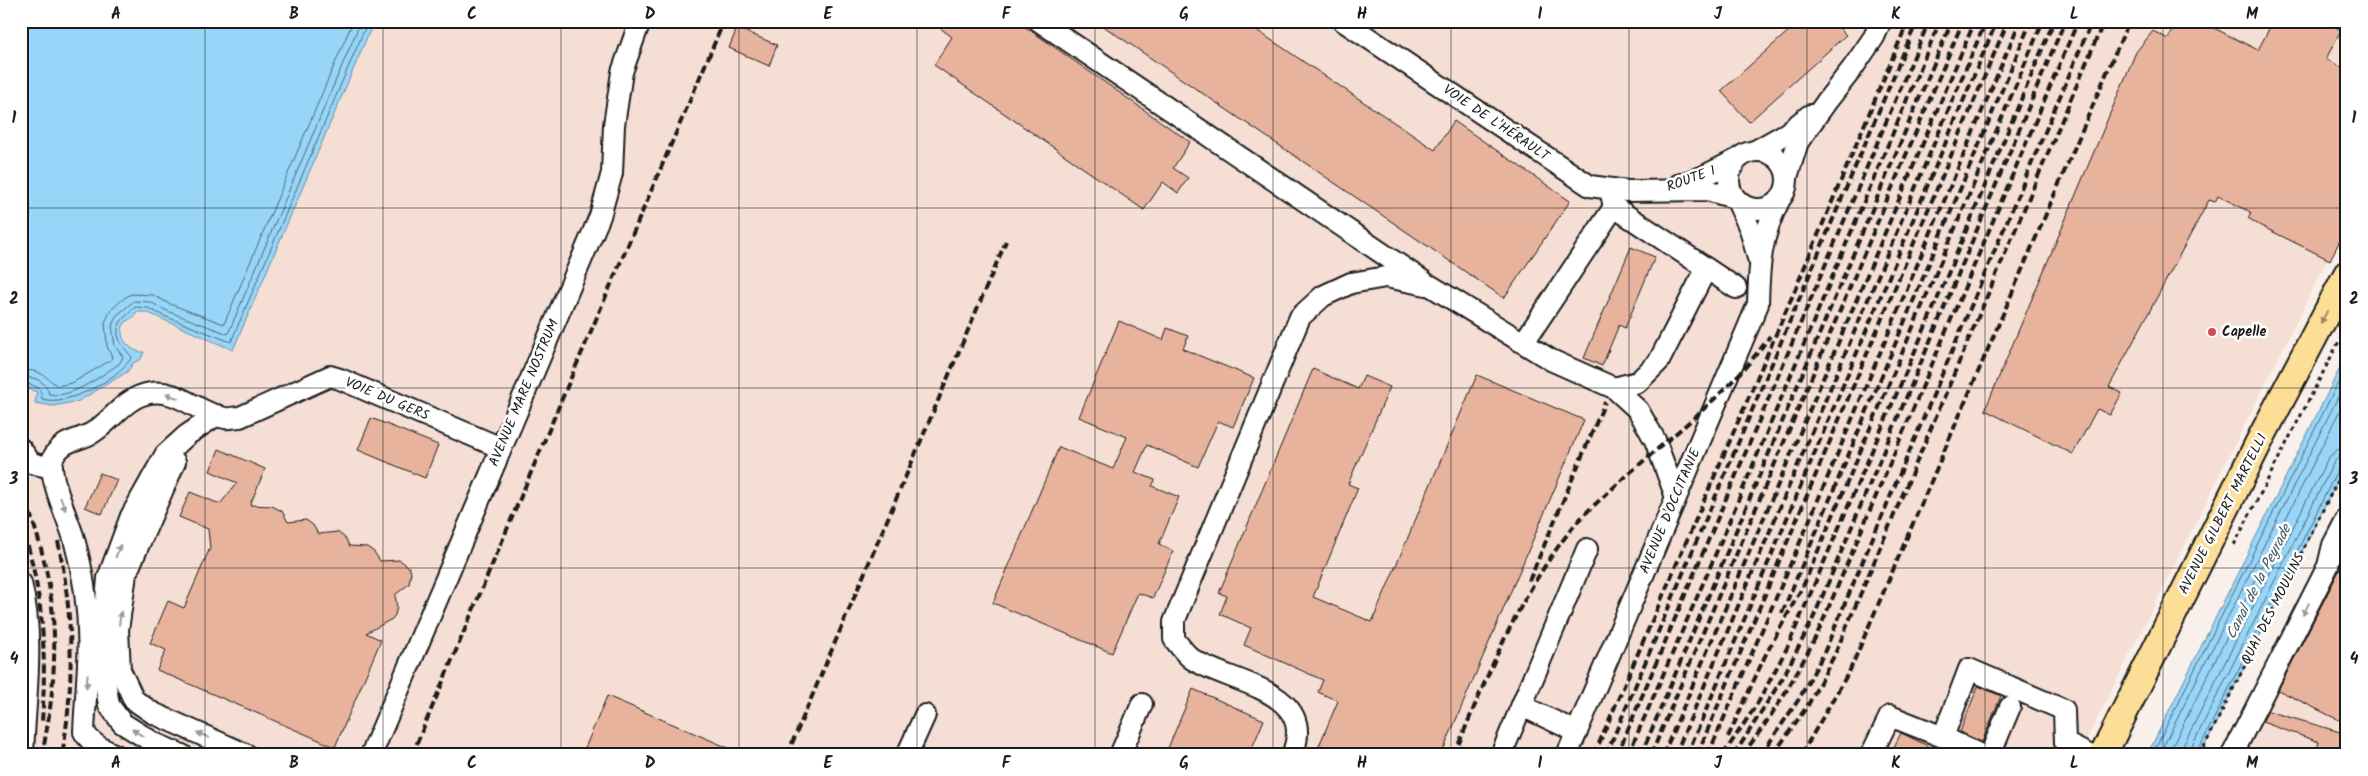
<svg xmlns="http://www.w3.org/2000/svg" width="2368" height="776" font-family="Kalam,sans-serif">
	<style>
		.built { fill: #f5ded4 }
		.water { fill: #97d6f9; stroke: #668ca1 }
		.lines { fill: none; stroke-linecap: round; stroke-linejoin: round }
		.shore { stroke: #4d6674; stroke-width: 1 }
		.building { fill: #e8b39d; stroke: #1c1c1c }
		.minor-casing { stroke: #1c1c1c; stroke-width: 24 }
		.major-casing { stroke: #1c1c1c; stroke-width: 30 }
		.path { stroke: #1c1c1c; stroke-width: 3; stroke-dasharray: 4 4; stroke-linecap: butt }
		.minor { stroke: #fff; stroke-width: 20 }
		.major { stroke: #fdde96; stroke-width: 26 }
		.rail { stroke: #1c1c1c; stroke-width: 4; stroke-dasharray: 8 4; stroke-linecap: butt }
		.oneway { fill: #98875f }
		.oneway2 { fill: #999 }
		.grid { fill: none; stroke: #1c1c1c; stroke-width: 1; stroke-opacity: 0.55 }
		.poi-dot { fill: #d1495b; stroke: #fff; stroke-width: 2 }
		.labels { text-anchor: middle; dominant-baseline: central; stroke-width: 5; stroke-linejoin: round; paint-order: stroke }
		.street-label { font-size: 14px; fill: #1c1c1c; stroke: #fff }
		.poi-label { font-size: 14px; font-weight: bold; fill: #1c1c1c; stroke: #fff; text-anchor: start }
		.water-label { font-size: 15px; font-style: italic; fill: #475d69; stroke: #fff }
		.neatline { fill: none; stroke: #1c1c1c; stroke-width: 2 }
		.grid-label { font-size: 16px; text-anchor: middle; font-weight: bold; fill: #1c1c1c }
	</style>
	<rect width="100%" height="100%" fill="#faf0eb"/>
	<filter id="ink" filterUnits="userSpaceOnUse"><feTurbulence type="fractalNoise" baseFrequency=".02" numOctaves="2"/><feDisplacementMap in="SourceGraphic" scale="10" xChannelSelector="R" yChannelSelector="G"/><feConvolveMatrix kernelMatrix="1 2 1 2 8 2 1 2 1" color-interpolation-filters="sRGB"/></filter>
	<g filter="url(#ink)">
		<!-- built -->
		<g class="built">
			<polygon points="374,21 2347,21 2347,221 2079,755 21,755 21,397 23,397 26,388 38,392 35,403 53,406 79,401 127,372 133,363 141,359 143,352 134,351 128,346 122,329 124,324 135,316 136,312 146,312 233,350"/>
			<polygon points="2347,551 2347,755 2244,755"/>
		</g>
		<!-- water -->
		<g class="water">
			<path d="M 21,21 L 374,21 L 233,350 L 146,312 L 136,312 L 135,316 C 132,318 127,320 125,323 C 116,334 129,353 144,352 L 141,359 L 133,363 L 127,372 L 79,401 L 53,406 L 35,403 L 37,392 L 26,388 L 24,398 L 21,397 Z"/>
			<polygon points="2347,354 2347,462 2200,755 2147,755"/>
		</g>
		<g class="lines">
			<!-- shore -->
			<g class="shore">
				<path d="M 21,371 C 39,368 46,377 57,386 L 72,383 L 111,360 L 112,357 L 107,346 L 105,322 L 111,310 L 124,298 L 131,294 L 153,295 L 170,304 L 224,324 L 353,21"/>
				<path d="M 21,379 C 34,375 46,381 49,394 C 70,400 102,375 119,364 L 123,357 L 115,346 L 112,326 L 116,316 L 134,301 L 150,302 L 167,311 L 228,334 L 361,21"/>
				<path d="M 21,387 L 27,384 C 38,386 41,388 42,399 C 68,407 118,379 132,357 C 119,343 110,330 127,315 C 131,312 131,309 136,307 L 148,308 L 164,316 L 231,342 L 368,21"/>
				<polyline points="2152,755 2347,365"/>
				<polyline points="2159,755 2347,379"/>
				<polyline points="2168,755 2347,396"/>
				<polyline points="2182,755 2184,744 2328,458 2337,450 2347,448"/>
				<polyline points="2189,755 2191,748 2334,462 2340,456 2347,455"/>
				<polyline points="2196,755 2340,465 2347,461"/>
			</g>
		</g>
		<!-- building -->
		<g class="building">
			<polygon points="931,21 1017,21 1190,142 1173,168 1188,178 1178,193 1163,182 1144,210 934,65 952,37"/>
			<polygon points="1096,21 1243,21 1435,150 1454,121 1570,201 1504,298"/>
			<polygon points="1800,21 1833,21 1846,35 1749,122 1721,91"/>
			<polygon points="2177,21 2200,21 2258,50 2273,21 2324,21 2341,30 2326,59 2347,70 2347,227 2330,260 2259,225 2248,218 2251,212 2218,196 2215,202 2209,200 2109,387 2122,393 2110,415 2097,409 2073,454 1985,410 2136,52 2153,31 2168,39"/>
			<polygon points="737,28 777,45 769,66 729,48"/>
			<polygon points="1631,247 1655,257 1625,328 1619,325 1602,366 1584,358"/>
			<polygon points="1119,321 1163,340 1167,328 1188,336 1183,349 1254,378 1233,427 1218,421 1198,467 1147,445 1135,472 1155,480 1152,486 1179,497 1159,544 1173,551 1153,598 1138,593 1112,653 993,603 1059,447 1113,469 1127,437 1079,417"/>
			<polygon points="1313,369 1358,389 1364,376 1390,387 1348,484 1358,488 1313,597 1372,622 1477,375 1584,420 1441,755 1315,755 1338,701 1318,692 1323,680 1244,645 1251,628 1220,614 1227,596 1219,593"/>
			<polygon points="371,418 438,445 425,478 358,450"/>
			<polygon points="219,449 265,469 250,505 272,506 282,511 288,522 306,520 313,525 318,534 338,532 346,539 349,546 367,547 374,552 380,561 400,560 409,567 411,572 409,584 395,595 397,607 395,615 392,619 366,633 381,640 335,747 157,670 166,650 150,643 168,601 184,608 210,548 208,529 179,517 190,492 220,504 237,483 210,471"/>
			<polygon points="100,473 117,480 102,514 85,507"/>
			<polygon points="2347,550 2347,724 2278,690 2339,571"/>
			<polygon points="1978,686 2001,696 1982,742 1960,732"/>
			<polygon points="1193,689 1264,720 1249,755 1165,755"/>
			<polygon points="607,696 745,755 582,755"/>
			<polygon points="2268,711 2347,734 2347,755 2315,755 2319,742 2262,722"/>
			<polygon points="1901,733 1920,742 1947,755 1890,755"/>
		</g>
		<g class="lines">
			<defs>
				<g id="minor">
					<polyline points="1039,21 1423,281"/>
					<polyline points="1343,21 1590,186 1627,191 1707,190 1734,198"/>
					<polyline points="1757,150 1787,133 1810,115"/>
					<circle cx="1758" cy="180" r="29"/>
					<polyline points="1787,177 1798,142 1827,101 1852,69 1874,37 1881,21"/>
					<polyline points="1678,185 1702,177 1736,160"/>
					<polyline points="1610,189 1614,207 1736,288"/>
					<polyline points="1737,201 1750,229 1758,258"/>
					<polyline points="1524,342 1614,207"/>
					<polyline points="1614,388 1638,382 1659,361 1706,269"/>
					<polyline points="21,449 31,463 52,468"/>
					<polyline points="175,462 126,574 118,630 120,670 134,700 153,713 247,755"/>
					<path d="M 21,583 C 35,640 25,697 23,755"/>
					<polyline points="1522,706 1577,732"/>
					<polyline points="1943,737 1969,669 2064,710 2065,743 2089,755"/>
					<path d="M 116,755 C 103,749 92,745 84,732 C 85,709 87,686 88,664 C 90,623 85,578 74,539 C 69,520 45,472 54,456 C 62,440 78,441 92,433 C 112,421 125,397 150,393 C 177,388 199,414 225,418 C 229,419 235,417 240,417 L 330,376 L 340,379 L 501,448"/>
					<polyline points="182,755 154,743 122,723 109,705 105,681 104,624 108,578 131,516 165,455 187,435 217,415"/>
					<polyline points="371,755 600,216 612,173 614,125 622,72 640,21"/>
					<polyline points="907,755 925,715"/>
					<polyline points="1120,755 1142,704"/>
					<path d="M 1292,755 C 1319,689 1230,684 1192,659 C 1185,654 1179,645 1174,639 L 1174,622 L 1300,317 L 1323,296 L 1351,283 L 1386,277 L 1431,286 L 1551,360 L 1614,388 L 1638,410 L 1655,440 L 1676,497"/>
					<polyline points="1501,755 1587,549"/>
					<path d="M 1567,755 L 1758,304 C 1759,265 1761,236 1779,201"/>
					<polyline points="1871,755 1890,716 1943,737 1981,755"/>
					<polyline points="1990,755 2010,707"/>
					<polyline points="2232,755 2328,566 2333,545 2347,518"/>
				</g>
				<polyline id="major" points="2103,755 2262,436 2347,274"/>
			</defs>
			<!-- minor casing -->
			<use href="#minor" class="minor-casing"/>
			<!-- major casing -->
			<use href="#major" class="major-casing"/>
			<!-- path -->
			<g class="path">
				<polyline points="2234,545 2347,326"/>
				<polyline points="2200,755 2347,462"/>
			</g>
			<!-- minor -->
			<use href="#minor" class="minor"/>
			<!-- major -->
			<use href="#major" class="major"/>
			<!-- rail -->
			<g class="rail">
				<path d="M 21,490 C 59,583 62,657 42,755"/>
				<path d="M 21,523 C 43,591 47,652 42,722"/>
				<path d="M 58,541 C 73,613 75,682 62,755"/>
				<polyline points="1529,581 1605,402"/>
				<polyline points="1782,613 2031,21"/>
				<polyline points="1728,737 1765,656 1804,584 2043,21"/>
				<polyline points="412,755 567,387 724,21"/>
				<polyline points="787,755 1006,241"/>
				<path d="M 1454,755 C 1487,677 1517,598 1570,531 C 1582,515 1598,502 1613,488 C 1666,439 1727,397 1770,336"/>
				<polyline points="1594,755 1792,297 1908,21"/>
				<polyline points="1606,755 1917,21"/>
				<polyline points="1617,755 1929,21"/>
				<polyline points="1628,755 1708,572 1940,21"/>
				<polyline points="1641,755 1952,21"/>
				<polyline points="1651,755 1963,21"/>
				<polyline points="1663,755 1975,21"/>
				<polyline points="1675,755 1986,21"/>
				<polyline points="1687,755 1997,21"/>
				<polyline points="1697,755 2008,21"/>
				<polyline points="1708,755 1810,519 2020,21"/>
				<polyline points="1723,755 1759,701 1787,648 1937,300 2054,21"/>
				<polyline points="1734,755 1782,679 1812,621 2065,21"/>
				<path d="M 1742,755 C 1773,716 1797,675 1819,630 L 2078,21"/>
				<polyline points="1761,755 1799,699 1823,655 2092,21"/>
				<polyline points="1773,755 1808,705 1835,654 2104,21"/>
				<polyline points="1801,755 1850,670 2129,21"/>
			</g>
		</g>
		<!-- one-way arrows -->
		<defs><path id="oneway-solid" d="M-6-.8H1V-3.2L6.5 0L1 3.2V.8H-6Z" transform="scale(1.25)"/></defs>
		<use class="oneway" href="#oneway-solid" transform="translate(2324 317) rotate(118)"/>
		<g class="oneway2">
			<use href="#oneway-solid" transform="translate(172 396) rotate(-159)"/>
			<use href="#oneway-solid" transform="translate(63 504) rotate(68)"/>
			<use href="#oneway-solid" transform="translate(118 551) rotate(-69)"/>
			<use href="#oneway-solid" transform="translate(2306 609) rotate(117)"/>
			<use href="#oneway-solid" transform="translate(120 618) rotate(-82)"/>
			<use href="#oneway-solid" transform="translate(87 681) rotate(95)"/>
			<use href="#oneway-solid" transform="translate(138 733) rotate(-147)"/>
			<use href="#oneway-solid" transform="translate(203 735) rotate(-156)"/>
		</g>
	</g>
	<!-- grid -->
	<path class="grid" d="M 205,21 L 205,755M 383,21 L 383,755M 561,21 L 561,755M 739,21 L 739,755M 917,21 L 917,755M 1095,21 L 1095,755M 1273,21 L 1273,755M 1451,21 L 1451,755M 1629,21 L 1629,755M 1807,21 L 1807,755M 1985,21 L 1985,755M 2163,21 L 2163,755M 21,208 L 2347,208M 21,388 L 2347,388M 21,568 L 2347,568"/>
	<!-- markers -->
	<circle class="poi-dot" cx="2212" cy="332" r="5"/>
	<g class="labels">
		<!-- street labels -->
		<g class="street-label">
			<text transform="translate(1496 123) rotate(34)">VOIE DE L'HÉRAULT</text>
			<text transform="translate(1691 179) rotate(-20)">ROUTE I</text>
			<text transform="translate(524 393) rotate(-67)">AVENUE MARE NOSTRUM</text>
			<text transform="translate(387 399) rotate(23)">VOIE DU GERS</text>
			<text transform="translate(1670 511) rotate(-67)">AVENUE D'OCCITANIE</text>
			<text transform="translate(2223 514) rotate(-63)">AVENUE GILBERT MARTELLI</text>
			<text transform="translate(2273 609) rotate(-63)">QUAI DES MOULINS</text>
		</g>
		<!-- poi labels -->
		<g class="poi-label">
			<text x="2222" y="332">Capelle</text>
		</g>
		<!-- water labels -->
		<g class="water-label">
			<text transform="translate(2259 582) rotate(-63)">Canal de la Peyrade</text>
		</g>
	</g>
	<!-- margin -->
	<rect width="2368" height="776" fill="none" stroke="#fff" stroke-width="55"/>
	<rect x="28" y="28" width="2312" height="720" class="neatline"/>
	<g class="grid-label">
		<text x="116" y="19">A</text>
		<text x="294" y="19">B</text>
		<text x="472" y="19">C</text>
		<text x="650" y="19">D</text>
		<text x="828" y="19">E</text>
		<text x="1006" y="19">F</text>
		<text x="1184" y="19">G</text>
		<text x="1362" y="19">H</text>
		<text x="1540" y="19">I</text>
		<text x="1718" y="19">J</text>
		<text x="1896" y="19">K</text>
		<text x="2074" y="19">L</text>
		<text x="2252" y="19">M</text>
		<text x="14" y="123">1</text>
		<text x="2354" y="123">1</text>
		<text x="14" y="304">2</text>
		<text x="2354" y="304">2</text>
		<text x="14" y="484">3</text>
		<text x="2354" y="484">3</text>
		<text x="14" y="664">4</text>
		<text x="2354" y="664">4</text>
		<text x="116" y="768">A</text>
		<text x="294" y="768">B</text>
		<text x="472" y="768">C</text>
		<text x="650" y="768">D</text>
		<text x="828" y="768">E</text>
		<text x="1006" y="768">F</text>
		<text x="1184" y="768">G</text>
		<text x="1362" y="768">H</text>
		<text x="1540" y="768">I</text>
		<text x="1718" y="768">J</text>
		<text x="1896" y="768">K</text>
		<text x="2074" y="768">L</text>
		<text x="2252" y="768">M</text>
	</g>
</svg>
